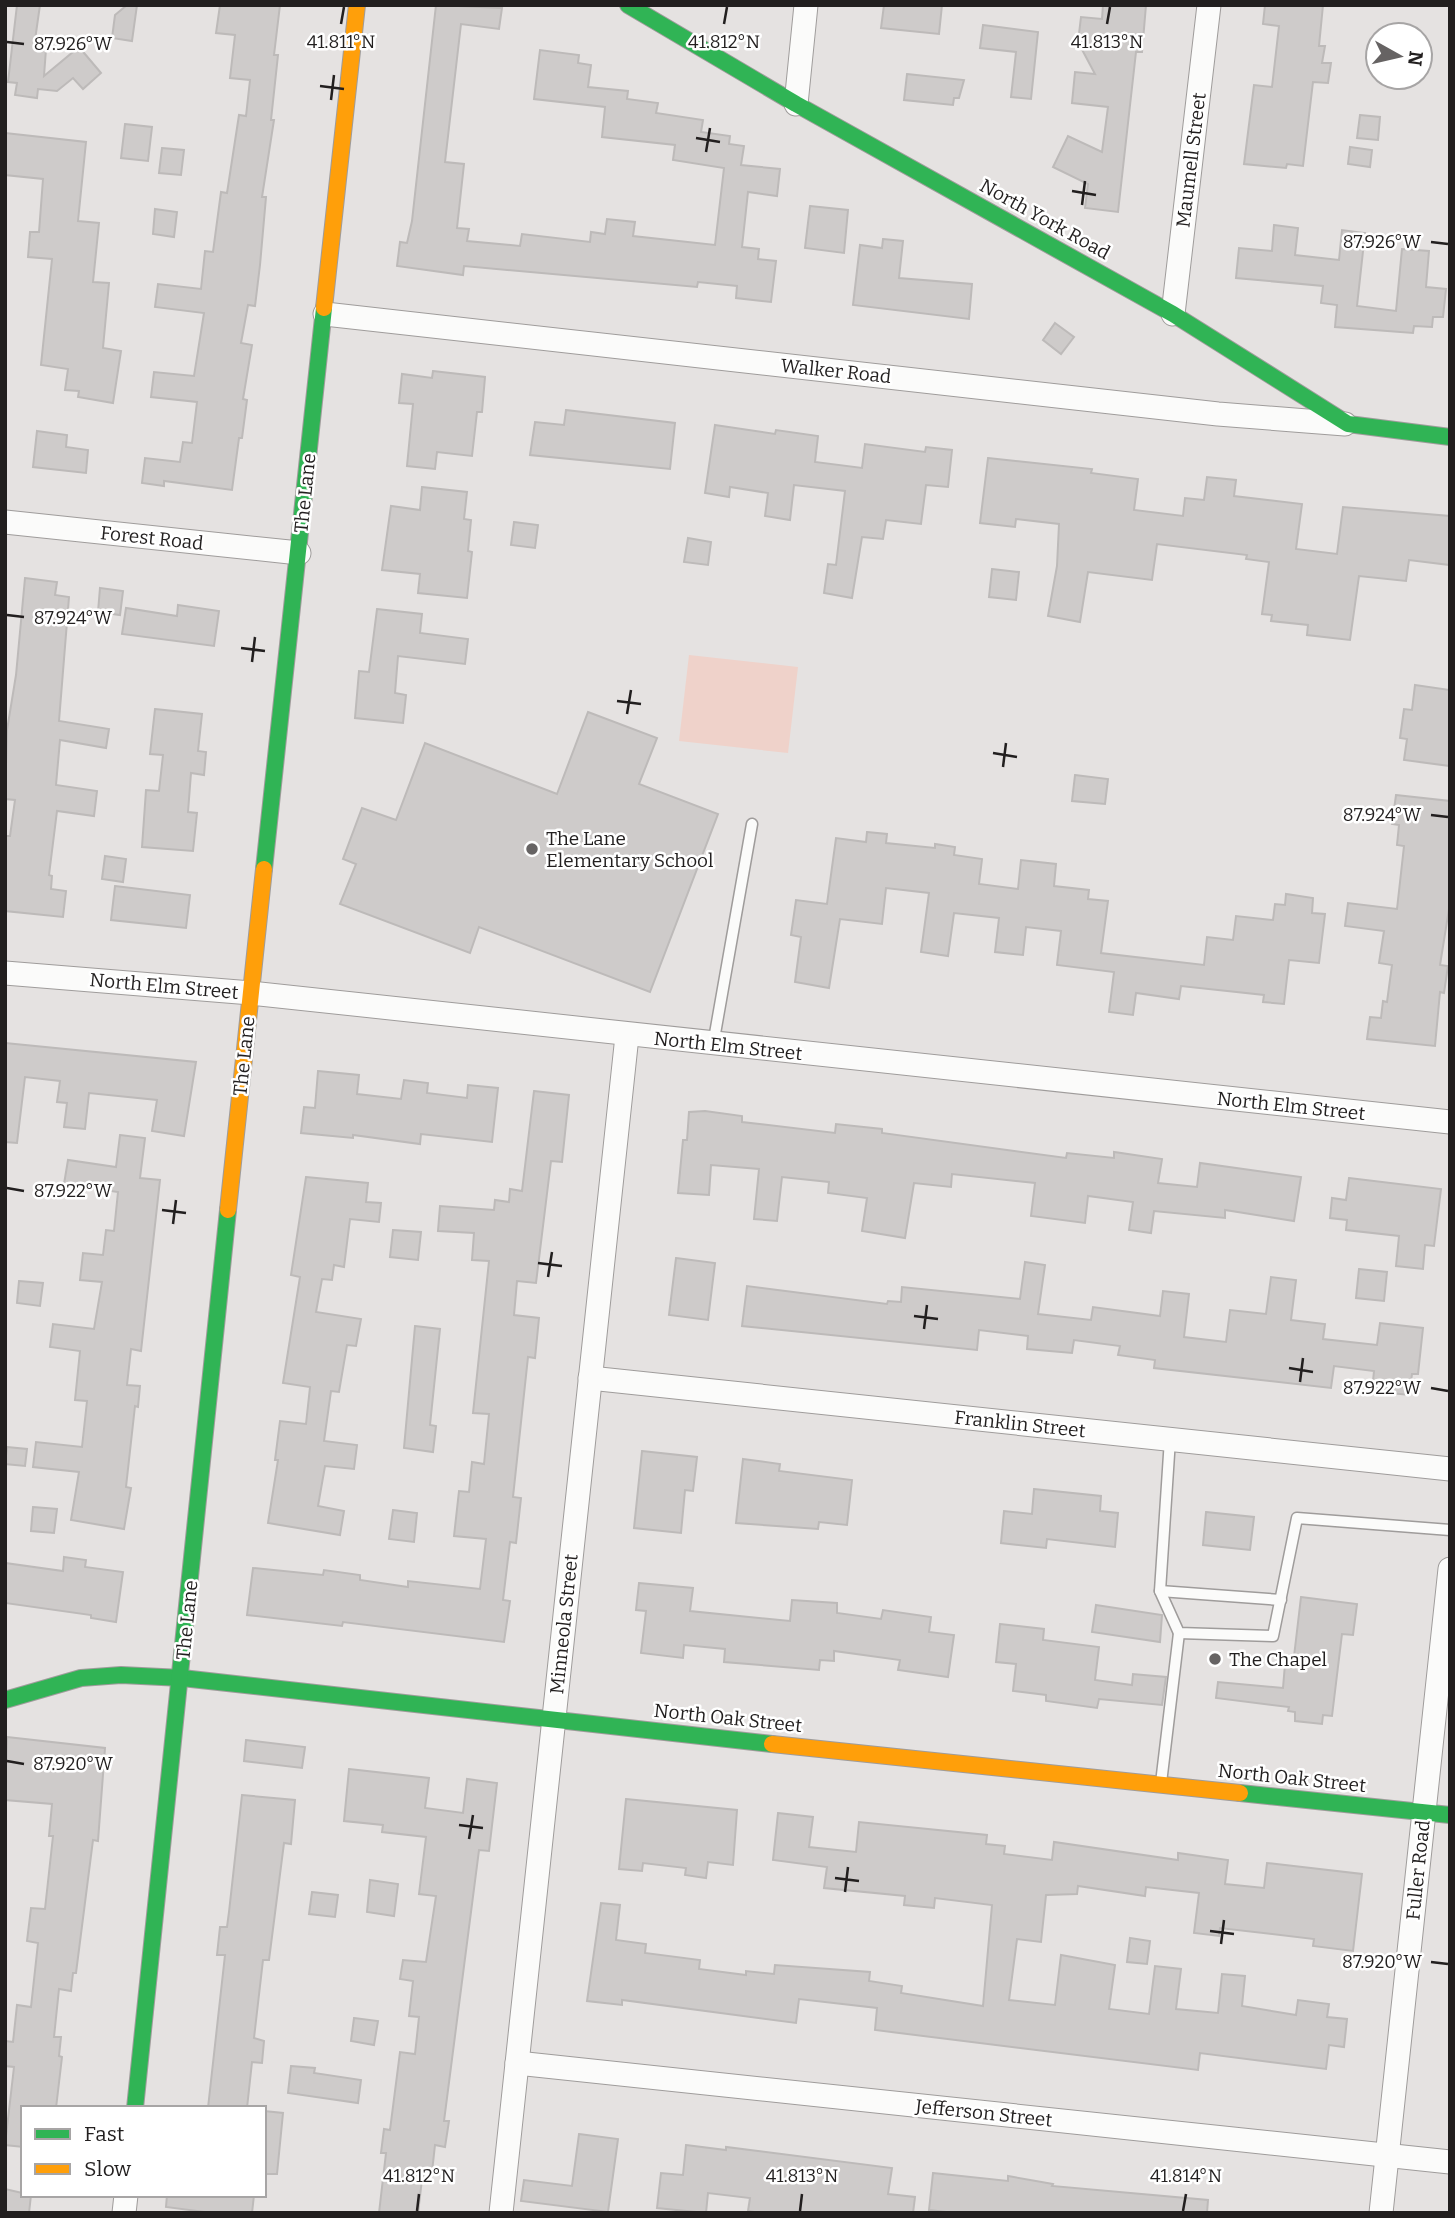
<svg xmlns="http://www.w3.org/2000/svg" width="1455" height="2218" font-family="Bitter,serif">
	<style>
		.green { fill: #efd2ca }
		.building { fill: #cecbca; stroke: #bdbab9; stroke-width: 2 }
		.lines { fill: none; stroke-linecap: round; stroke-linejoin: round }
		.lane-casing { stroke: #9f9c9b; stroke-width: 13 }
		.street-casing { stroke: #9f9c9b; stroke-width: 25 }
		.fast-casing { stroke: #9f9c9b; stroke-width: 18 }
		.slow-casing { stroke: #9f9c9b; stroke-width: 18 }
		.lane { stroke: #fbfbfa; stroke-width: 10 }
		.street { stroke: #fbfbfa; stroke-width: 23 }
		.fast { stroke: #30b455; stroke-width: 16 }
		.slow { stroke: #ff9f0a; stroke-width: 16 }
		.ticks { fill: none; stroke: #221f1f; stroke-width: 2.5 }
		.poi-dot { fill: #666363; stroke: #fff; stroke-width: 2.5 }
		.labels { text-anchor: middle; dominant-baseline: central; stroke-width: 5; stroke-linejoin: round; paint-order: stroke }
		.street-label { font-size: 19px; fill: #221f1f; stroke: #fff }
		.poi-label { font-size: 19px; fill: #221f1f; stroke: #fff; text-anchor: start }
		.ticks-label { font-size: 18px; text-anchor: middle; fill: #221f1f; stroke: #fff; stroke-width: 5; stroke-linejoin: round; paint-order: stroke }
	</style>
	<rect width="100%" height="100%" fill="#e5e2e1"/>
	<!-- green -->
	<polygon class="green" points="689,655 798,667 788,753 679,741"/>
	<!-- building -->
	<g class="building">
		<polygon points="17,5 40,5 34,47 46,49 44,76 79,47 101,73 83,89 73,78 57,91 38,89 37,98 15,95 17,83 8,82"/>
		<polygon points="127,5 137,5 132,41 112,38 115,15"/>
		<polygon points="220,5 280,5 274,55 278,55 271,120 274,120 262,197 266,197 260,265 255,306 248,305 241,343 252,345 243,399 247,400 242,438 239,438 232,490 164,481 164,486 142,483 145,458 180,462 183,442 192,443 197,402 151,397 154,372 194,376 204,313 155,307 158,284 201,289 205,251 213,252 221,192 227,193 239,115 246,116 250,80 230,78 235,35 216,33"/>
		<polygon points="436,5 502,8 499,29 461,24 445,162 464,164 457,228 469,229 467,241 520,246 522,234 590,242 591,232 605,234 607,219 635,222 633,236 715,245 724,168 673,160 675,145 602,137 605,107 534,99 540,50 579,55 578,63 591,65 588,87 628,91 627,99 658,103 656,113 703,120 701,132 730,136 729,144 744,146 741,165 780,169 777,196 748,192 742,247 759,249 758,259 776,261 771,302 736,298 737,286 698,282 697,287 464,266 463,275 397,266 400,242 407,243 412,221"/>
		<polygon points="884,5 942,5 939,34 881,28"/>
		<polygon points="1103,5 1146,5 1142,52 1136,52 1118,212 1085,208 1088,184 1053,167 1068,136 1102,152 1108,107 1072,103 1075,72 1095,74 1078,42 1081,17 1102,19"/>
		<polygon points="1265,5 1323,5 1319,46 1325,46 1322,63 1331,63 1328,83 1313,82 1303,166 1287,164 1286,168 1244,164 1254,85 1272,87 1279,26 1263,24"/>
		<polygon points="983,25 1038,32 1031,99 1011,97 1016,52 980,48"/>
		<polygon points="907,74 964,80 959,98 954,98 953,105 904,100"/>
		<polygon points="1360,115 1380,117 1378,140 1357,138"/>
		<polygon points="125,124 152,127 148,161 121,158"/>
		<polygon points="5,133 86,142 78,221 99,223 93,282 109,283 103,348 121,351 113,403 78,397 79,391 65,390 68,369 41,365 52,259 28,257 30,232 39,232 43,179 5,175"/>
		<polygon points="1350,147 1372,150 1370,167 1348,164"/>
		<polygon points="162,148 184,150 181,175 159,173"/>
		<polygon points="810,206 848,210 844,253 805,248"/>
		<polygon points="155,209 177,212 174,237 153,234"/>
		<polygon points="1274,225 1298,228 1295,255 1339,260 1342,230 1365,233 1357,306 1396,311 1402,249 1429,251 1426,287 1446,289 1443,317 1433,317 1432,327 1414,326 1413,333 1335,327 1337,305 1321,303 1323,286 1236,278 1239,248 1272,251"/>
		<polygon points="883,239 903,241 899,278 972,284 969,319 853,305 860,245 882,248"/>
		<polygon points="1055,323 1074,337 1061,354 1043,340"/>
		<polygon points="433,371 485,377 482,412 477,412 472,456 437,452 435,469 407,466 413,404 399,403 402,374 432,378"/>
		<polygon points="566,410 675,423 670,469 530,455 535,422 564,425"/>
		<polygon points="715,425 775,434 776,430 818,436 815,462 862,468 865,444 925,452 926,447 952,450 948,487 926,485 921,524 886,520 883,539 862,537 852,598 824,593 828,564 836,565 845,491 794,485 790,520 765,516 768,493 730,487 729,497 705,493"/>
		<polygon points="37,431 67,435 66,447 88,450 86,473 33,467"/>
		<polygon points="988,458 1092,469 1091,473 1138,479 1134,510 1183,516 1185,498 1204,500 1207,477 1236,480 1234,496 1302,504 1296,549 1337,554 1343,507 1450,516 1450,565 1409,560 1406,581 1359,576 1350,640 1307,635 1308,625 1271,621 1272,615 1262,614 1269,562 1246,559 1247,555 1157,544 1152,580 1088,572 1080,622 1048,616 1057,566 1059,524 1016,519 1015,527 980,523"/>
		<polygon points="422,487 467,492 464,519 471,520 468,551 472,552 467,598 418,593 420,574 382,570 391,506 420,510"/>
		<polygon points="514,522 538,525 535,548 511,545"/>
		<polygon points="688,538 711,542 708,565 684,562"/>
		<polygon points="992,569 1019,572 1016,600 989,597"/>
		<polygon points="25,578 57,582 55,595 69,597 59,721 109,729 106,748 60,740 56,785 97,791 94,816 57,811 49,875 52,876 51,889 66,891 63,917 5,911 5,836 10,836 15,800 5,799 7,730 16,675"/>
		<polygon points="100,588 123,591 120,615 98,612"/>
		<polygon points="178,605 219,611 214,646 122,634 126,608 177,616"/>
		<polygon points="377,609 422,614 420,633 468,639 465,664 398,656 395,693 406,695 403,723 355,718 359,671 369,672"/>
		<polygon points="1415,685 1450,690 1450,766 1404,760 1407,739 1400,738 1404,709 1412,710"/>
		<polygon points="155,709 202,714 198,751 206,752 204,775 191,773 188,812 197,813 193,851 142,847 146,790 159,791 163,755 150,754"/>
		<polygon points="588,712 657,738 639,784 718,814 650,992 479,927 470,953 340,904 356,864 343,859 362,808 396,820 425,743 557,794"/>
		<polygon points="1075,775 1108,779 1105,804 1072,801"/>
		<polygon points="1396,795 1450,801 1450,903 1440,965 1448,966 1444,993 1440,992 1435,1046 1367,1039 1370,1017 1381,1018 1383,1001 1387,1002 1392,965 1379,963 1384,931 1345,926 1348,903 1397,909 1404,846 1397,845 1399,825 1392,824"/>
		<polygon points="867,832 887,834 886,843 935,848 935,844 955,847 954,855 982,859 979,884 1018,889 1021,860 1056,864 1054,886 1089,890 1088,899 1108,901 1101,953 1204,965 1207,937 1233,940 1236,916 1273,920 1275,904 1285,905 1286,894 1313,898 1312,913 1325,914 1319,963 1289,960 1284,1004 1263,1002 1264,995 1181,986 1179,999 1136,993 1133,1015 1109,1012 1114,972 1057,965 1061,931 1026,927 1023,955 995,952 999,918 954,913 948,956 921,952 929,893 886,888 882,924 840,919 829,988 795,982 801,937 791,935 796,900 827,904 836,838 866,842"/>
		<polygon points="105,856 126,859 123,882 102,879"/>
		<polygon points="115,886 190,895 186,928 111,920"/>
		<polygon points="5,1043 196,1062 184,1136 152,1131 157,1100 89,1093 85,1129 64,1127 67,1103 57,1102 60,1081 25,1077 17,1143 5,1142"/>
		<polygon points="318,1071 359,1075 357,1094 401,1099 404,1080 428,1083 427,1093 467,1098 468,1085 498,1088 492,1142 421,1134 420,1144 353,1135 353,1138 301,1133 304,1107 315,1108"/>
		<polygon points="534,1091 569,1095 562,1162 551,1161 536,1283 517,1281 514,1315 539,1318 535,1358 528,1357 513,1497 521,1498 516,1543 510,1542 503,1600 510,1601 504,1642 343,1622 342,1626 247,1615 253,1568 323,1575 324,1570 360,1575 360,1580 408,1587 408,1581 480,1589 486,1539 454,1536 459,1491 469,1492 472,1462 484,1464 489,1414 473,1413 489,1261 472,1260 474,1233 438,1231 440,1206 494,1210 495,1200 509,1202 510,1189 522,1191"/>
		<polygon points="705,1111 742,1116 742,1122 835,1133 836,1124 882,1129 882,1133 1066,1158 1067,1153 1114,1158 1114,1152 1162,1159 1158,1183 1197,1187 1200,1163 1301,1177 1294,1221 1225,1210 1225,1218 1154,1211 1151,1233 1129,1230 1133,1202 1088,1196 1085,1223 1031,1216 1035,1183 952,1174 951,1187 914,1183 905,1238 862,1231 867,1198 828,1193 829,1182 782,1177 777,1221 754,1219 759,1169 711,1165 709,1195 678,1193 683,1140 687,1140 689,1112"/>
		<polygon points="120,1135 145,1138 140,1178 160,1180 141,1351 131,1349 127,1385 140,1386 138,1407 135,1406 126,1487 131,1488 124,1529 71,1520 79,1472 33,1467 36,1442 82,1447 87,1401 75,1400 80,1351 50,1347 53,1324 94,1329 102,1282 80,1280 83,1253 103,1255 106,1230 114,1231 118,1192 64,1184 68,1160 116,1167"/>
		<polygon points="306,1177 368,1183 366,1202 381,1203 379,1222 350,1219 344,1267 334,1265 332,1280 322,1279 316,1312 361,1319 356,1346 347,1345 339,1392 331,1391 324,1441 357,1445 354,1469 325,1466 318,1506 344,1511 340,1535 268,1523 278,1460 275,1460 280,1421 306,1424 310,1387 283,1383 300,1277 291,1275"/>
		<polygon points="1349,1178 1441,1189 1434,1246 1425,1245 1423,1269 1396,1266 1399,1236 1346,1230 1347,1220 1330,1218 1332,1198 1346,1200"/>
		<polygon points="393,1230 421,1232 418,1260 390,1257"/>
		<polygon points="676,1258 715,1263 708,1320 669,1315"/>
		<polygon points="1025,1262 1045,1265 1038,1314 1091,1320 1093,1307 1160,1316 1163,1291 1189,1294 1184,1337 1226,1342 1230,1310 1266,1314 1271,1277 1296,1280 1291,1320 1325,1324 1323,1339 1377,1345 1380,1323 1423,1328 1418,1374 1412,1374 1409,1395 1372,1391 1374,1371 1334,1366 1331,1388 1154,1368 1155,1360 1118,1355 1120,1346 1074,1340 1072,1353 1027,1349 1028,1336 979,1330 977,1350 742,1326 747,1286 887,1304 888,1301 901,1302 902,1287 1020,1299"/>
		<polygon points="1359,1269 1387,1272 1384,1301 1356,1298"/>
		<polygon points="19,1281 43,1283 40,1306 17,1303"/>
		<polygon points="415,1326 440,1329 430,1425 436,1426 433,1452 404,1448"/>
		<polygon points="7,1447 27,1449 25,1466 5,1464"/>
		<polygon points="642,1451 697,1457 693,1491 685,1490 681,1533 634,1528"/>
		<polygon points="743,1459 780,1464 779,1471 852,1480 847,1525 819,1522 818,1529 736,1523"/>
		<polygon points="1034,1489 1101,1496 1100,1511 1118,1513 1115,1547 1047,1539 1046,1548 1001,1543 1004,1511 1032,1514"/>
		<polygon points="33,1507 57,1509 54,1533 31,1531"/>
		<polygon points="393,1510 417,1513 414,1542 389,1539"/>
		<polygon points="1206,1512 1254,1517 1250,1550 1203,1545"/>
		<polygon points="64,1557 86,1560 85,1567 123,1572 116,1622 91,1618 91,1615 5,1603 5,1563 63,1571"/>
		<polygon points="639,1583 693,1588 690,1611 790,1621 792,1600 837,1603 837,1613 881,1619 883,1610 931,1617 929,1632 954,1635 948,1677 898,1670 900,1660 834,1651 834,1661 820,1660 819,1670 724,1662 725,1649 684,1645 683,1658 641,1653 646,1611 636,1610"/>
		<polygon points="1301,1597 1357,1604 1353,1635 1342,1634 1332,1716 1323,1715 1322,1724 1295,1721 1295,1712 1288,1711 1289,1707 1216,1698 1218,1682 1283,1688 1285,1664 1293,1665"/>
		<polygon points="1096,1605 1162,1615 1160,1642 1092,1632"/>
		<polygon points="1000,1624 1044,1629 1043,1640 1099,1647 1095,1680 1132,1685 1133,1674 1166,1677 1162,1705 1099,1699 1097,1708 1046,1701 1046,1695 1013,1691 1016,1664 996,1662"/>
		<polygon points="7,1737 105,1748 98,1841 93,1840 76,1973 73,1973 71,1991 59,1989 54,2037 61,2037 59,2056 62,2057 56,2108 23,2108 23,2147 5,2145 14,2067 5,2066 5,2041 13,2042 17,2005 31,2007 38,1943 27,1941 31,1908 45,1909 53,1836 49,1836 52,1804 5,1800"/>
		<polygon points="246,1740 305,1747 302,1768 244,1761"/>
		<polygon points="349,1769 429,1778 425,1808 463,1813 467,1779 497,1783 489,1851 479,1850 444,2121 449,2121 445,2147 435,2145 432,2172 423,2171 418,2213 379,2213 386,2153 381,2153 384,2129 390,2130 400,2052 415,2054 419,2017 409,2016 413,1981 400,1979 403,1960 426,1962 436,1896 419,1894 426,1837 382,1832 383,1825 344,1821"/>
		<polygon points="242,1795 295,1800 291,1844 284,1843 269,1960 263,1960 254,2038 264,2041 262,2063 252,2062 247,2108 208,2108 225,1955 217,1955 220,1927 227,1927 229,1912"/>
		<polygon points="626,1799 737,1810 733,1865 708,1862 706,1878 685,1875 686,1868 643,1863 642,1871 619,1869"/>
		<polygon points="778,1813 813,1817 809,1847 856,1852 859,1822 987,1835 986,1844 1005,1846 1004,1854 1052,1860 1054,1842 1178,1860 1178,1853 1228,1860 1225,1884 1264,1888 1267,1863 1362,1874 1353,1951 1313,1946 1314,1939 1220,1928 1219,1936 1194,1933 1199,1893 1146,1887 1145,1896 1078,1886 1077,1894 1046,1895 1041,1942 1017,1939 1009,2000 1055,2005 1061,1955 1115,1965 1109,2009 1149,2014 1155,1966 1181,1969 1176,2009 1218,2013 1222,1974 1245,1976 1242,2006 1296,2015 1298,2000 1329,2004 1327,2017 1347,2019 1344,2047 1329,2045 1326,2069 1200,2053 1198,2070 875,2030 877,2008 799,1999 796,2023 622,2000 622,2005 587,2001 601,1903 620,1905 616,1940 646,1944 645,1953 700,1960 699,1969 746,1975 746,1971 774,1974 775,1965 870,1972 869,1981 902,1986 901,1993 983,2006 992,1905 935,1898 934,1908 904,1905 905,1896 824,1888 827,1867 773,1860"/>
		<polygon points="370,1880 398,1884 394,1916 367,1912"/>
		<polygon points="312,1892 338,1895 335,1917 309,1914"/>
		<polygon points="1130,1938 1150,1941 1147,1964 1127,1962"/>
		<polygon points="354,2018 378,2021 374,2045 351,2041"/>
		<polygon points="291,2066 315,2068 314,2073 361,2080 358,2103 288,2093"/>
		<polygon points="264,2111 283,2113 277,2174 264,2174"/>
		<polygon points="579,2134 618,2139 608,2212 521,2201 524,2180 572,2186"/>
		<polygon points="686,2145 726,2150 726,2147 892,2168 888,2194 915,2197 913,2213 761,2213 748,2211 750,2198 708,2193 706,2213 657,2208 661,2173 683,2175"/>
		<polygon points="933,2173 1008,2181 1008,2176 1053,2184 1052,2186 1208,2200 1207,2213 955,2213 929,2210"/>
		<polygon points="5,2189 31,2195 29,2213 5,2213"/>
		<polygon points="167,2195 254,2195 252,2213 212,2213 166,2207"/>
	</g>
	<g class="lines">
		<defs>
			<g id="lane">
				<polyline points="713,1045 752,824"/>
				<polyline points="1170,1439 1160,1591 1179,1633 1273,1636 1297,1518 1450,1530"/>
				<polyline points="1160,1591 1281,1600"/>
				<polyline points="1161,1783 1179,1633"/>
			</g>
			<g id="street">
				<polyline points="796,104 806,5"/>
				<polyline points="325,314 1218,414 1345,424"/>
				<polyline points="1173,314 1209,5"/>
				<polyline points="5,522 299,553"/>
				<polyline points="5,973 251,993 1450,1122"/>
				<polyline points="590,1378 1450,1469"/>
				<polyline points="517,2063 1450,2162"/>
				<polyline points="124,2213 126,2195"/>
				<polyline points="501,2213 627,1036"/>
				<polyline points="1381,2213 1450,1569"/>
			</g>
			<g id="fast">
				<polyline points="628,5 796,104 1173,314 1348,424 1450,437"/>
				<polyline points="264,869 324,308"/>
				<polyline points="5,1700 81,1678 121,1675 182,1678 772,1744"/>
				<polyline points="1240,1793 1450,1815"/>
				<polyline points="135,2108 228,1210"/>
			</g>
			<g id="slow">
				<polyline points="324,308 357,5"/>
				<polyline points="228,1210 264,869"/>
				<polyline points="772,1744 1240,1793"/>
			</g>
		</defs>
		<!-- lane casing -->
		<use href="#lane" class="lane-casing"/>
		<!-- street casing -->
		<use href="#street" class="street-casing"/>
		<!-- fast casing -->
		<use href="#fast" class="fast-casing"/>
		<!-- slow casing -->
		<use href="#slow" class="slow-casing"/>
		<!-- lane -->
		<use href="#lane" class="lane"/>
		<!-- street -->
		<use href="#street" class="street"/>
		<!-- fast -->
		<use href="#fast" class="fast"/>
		<!-- slow -->
		<use href="#slow" class="slow"/>
	</g>
	<!-- ticks -->
	<path class="ticks" d="M 341,24 L 344,7M 724,24 L 727,7M 1107,24 L 1110,7M 7,42 L 24,44M 320,86 L 344,89M 331,100 L 334,75M 696,138 L 720,142M 706,152 L 710,128M 1072,191 L 1096,195M 1082,205 L 1085,181M 1431,242 L 1448,244M 7,615 L 24,617M 241,648 L 265,651M 252,662 L 255,637M 617,701 L 641,704M 627,714 L 631,690M 993,753 L 1017,757M 1003,767 L 1006,743M 1431,815 L 1448,817M 7,1188 L 24,1191M 162,1210 L 186,1213M 173,1224 L 176,1200M 538,1263 L 562,1266M 548,1277 L 552,1252M 914,1316 L 938,1319M 924,1329 L 927,1305M 1289,1368 L 1313,1372M 1300,1382 L 1303,1358M 1431,1388 L 1448,1391M 7,1761 L 24,1764M 459,1825 L 483,1828M 469,1839 L 473,1815M 835,1878 L 859,1881M 845,1892 L 848,1867M 1210,1931 L 1234,1934M 1221,1944 L 1224,1920M 1431,1962 L 1448,1964M 417,2211 L 419,2194M 800,2211 L 802,2194M 1183,2211 L 1186,2194"/>
	<!-- markers -->
	<g class="poi-dot">
		<circle cx="532" cy="849" r="7"/>
		<circle cx="1215" cy="1659" r="7"/>
	</g>
	<g class="labels">
		<!-- street labels -->
		<g class="street-label">
			<text transform="translate(1191 160) rotate(-83)">Maumell Street</text>
			<text transform="translate(1045 219) rotate(29)">North York Road</text>
			<text transform="translate(836 371) rotate(6)">Walker Road</text>
			<text transform="translate(305 493) rotate(-84)">The Lane</text>
			<text transform="translate(152 538) rotate(6)">Forest Road</text>
			<text transform="translate(164 986) rotate(5)">North Elm Street</text>
			<text transform="translate(728 1046) rotate(6)">North Elm Street</text>
			<text transform="translate(244 1056) rotate(-84)">The Lane</text>
			<text transform="translate(1291 1106) rotate(6)">North Elm Street</text>
			<text transform="translate(1020 1424) rotate(6)">Franklin Street</text>
			<text transform="translate(187 1620) rotate(-84)">The Lane</text>
			<text transform="translate(564 1624) rotate(-84)">Minneola Street</text>
			<text transform="translate(728 1718) rotate(6)">North Oak Street</text>
			<text transform="translate(1292 1778) rotate(6)">North Oak Street</text>
			<text transform="translate(1418 1870) rotate(-84)">Fuller Road</text>
			<text transform="translate(984 2113) rotate(6)">Jefferson Street</text>
		</g>
		<!-- poi labels -->
		<g class="poi-label">
			<text x="546" y="838">The Lane<tspan x="546" dy="22">Elementary School</tspan></text>
			<text x="1229" y="1659">The Chapel</text>
		</g>
	</g>
	<g class="ticks-label">
		<text x="341" y="48">41.811°N</text>
		<text x="724" y="48">41.812°N</text>
		<text x="1107" y="48">41.813°N</text>
		<text x="73" y="50">87.926°W</text>
		<text x="1382" y="248">87.926°W</text>
		<text x="73" y="624">87.924°W</text>
		<text x="1382" y="821">87.924°W</text>
		<text x="73" y="1197">87.922°W</text>
		<text x="1382" y="1394">87.922°W</text>
		<text x="73" y="1770">87.920°W</text>
		<text x="1382" y="1968">87.920°W</text>
		<text x="419" y="2182">41.812°N</text>
		<text x="802" y="2182">41.813°N</text>
		<text x="1186" y="2182">41.814°N</text>
	</g>
	<!-- border -->
	<rect width="1455" height="2218" fill="none" stroke="#221f1f" stroke-width="14"/>
	<!-- legend -->
	<rect x="21" y="2106" width="245" height="91" fill="#ffffff" stroke="#a7a5a5" stroke-width="2"/>
	<rect x="35" y="2129" width="35" height="10" fill="#30b455" stroke="#a7a5a5" stroke-width="2"/>
	<text x="84" y="2141" font-size="21" fill="#221f1f">Fast</text>
	<rect x="35" y="2164" width="35" height="10" fill="#ff9f0a" stroke="#a7a5a5" stroke-width="2"/>
	<text x="84" y="2176" font-size="21" fill="#221f1f">Slow</text>
	<!-- north arrow -->
	<g transform="translate(1399 56) rotate(98)"><circle r="33" fill="#ffffff" stroke="#a7a5a5" stroke-width="2"/>
	<path d="M0-5L12 26L0 18L-12 26Z" fill="#666363"/>
	<text y="-10" font-size="19" font-weight="bold" text-anchor="middle" fill="#221f1f">N</text>
	</g>
</svg>
